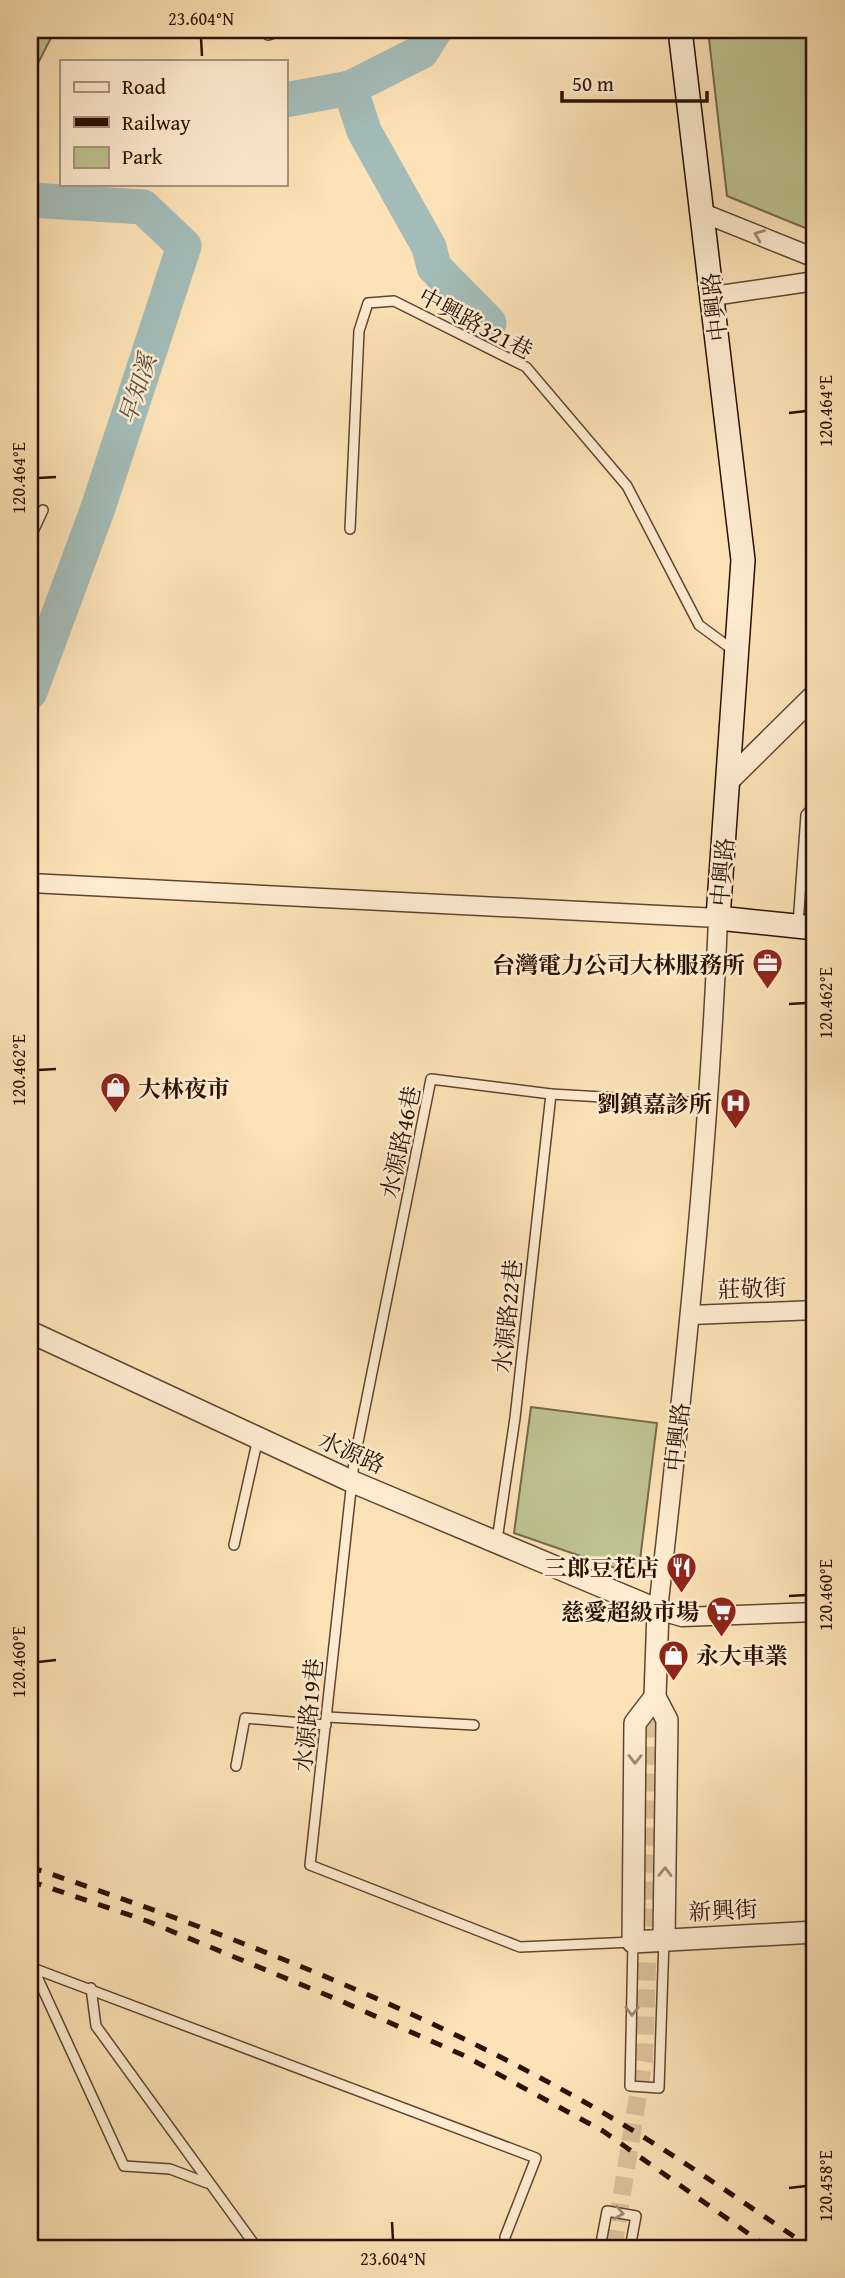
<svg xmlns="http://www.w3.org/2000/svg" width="845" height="2278" font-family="'Gentium Book Plus','Noto Serif TC',serif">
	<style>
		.green { fill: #bec38f; stroke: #756a49; stroke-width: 2 }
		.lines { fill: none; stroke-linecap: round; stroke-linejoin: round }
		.river { stroke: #a3bcb8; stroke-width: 35 }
		.minor-tunnel { stroke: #ddc29b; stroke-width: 18; stroke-dasharray: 18 9; stroke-linecap: butt }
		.service-casing { stroke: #604430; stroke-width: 12 }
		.minor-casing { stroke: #604430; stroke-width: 21 }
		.tertiary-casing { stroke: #604430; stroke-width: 24 }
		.secondary-casing { stroke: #2c1003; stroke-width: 26 }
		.service { stroke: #fdecd0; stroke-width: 9 }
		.minor { stroke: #fdecd0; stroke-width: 18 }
		.tertiary { stroke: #fdecd0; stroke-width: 21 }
		.secondary { stroke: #fdecd0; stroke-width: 23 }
		.rail { stroke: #2c1003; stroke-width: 5; stroke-dasharray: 12 12; stroke-linecap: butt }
		.oneway { stroke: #9f8974 }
		.ticks { fill: none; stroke: #2c1003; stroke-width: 2.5 }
		.labels { text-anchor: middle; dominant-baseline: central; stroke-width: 5; stroke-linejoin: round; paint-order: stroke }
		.street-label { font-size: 23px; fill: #2c1003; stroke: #fdecd0 }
		.poi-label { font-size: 23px; font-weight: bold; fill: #2c1003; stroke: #fdecd0; text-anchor: end }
		.water-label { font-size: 24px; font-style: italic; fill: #564c42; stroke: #fdecd0 }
		.neatline { fill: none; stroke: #2c1003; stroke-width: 2.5 }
		.ticks-label { font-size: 18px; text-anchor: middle; fill: #2c1003 }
	</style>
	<rect width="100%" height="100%" fill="#fce2b6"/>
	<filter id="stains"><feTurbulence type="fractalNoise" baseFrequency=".00286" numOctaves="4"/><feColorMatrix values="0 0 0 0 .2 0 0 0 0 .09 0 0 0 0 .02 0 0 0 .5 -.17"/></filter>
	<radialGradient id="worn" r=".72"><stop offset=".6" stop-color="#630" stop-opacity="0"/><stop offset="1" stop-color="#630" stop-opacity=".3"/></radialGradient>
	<!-- green -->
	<g class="green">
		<polygon points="30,30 55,30 35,69 30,71"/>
		<polygon points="708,30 815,30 815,232 727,196"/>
		<polygon points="531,1407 657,1423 638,1576 514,1533"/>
	</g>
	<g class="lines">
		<!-- river -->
		<g class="river">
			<polyline points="350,88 364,131 429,247 434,267 489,323"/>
			<polyline points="285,100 350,88 421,52 435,30"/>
			<polyline points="30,200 143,207 184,246 98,508 30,692"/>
		</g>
		<!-- minor-tunnel -->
		<polyline class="minor-tunnel" points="613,2248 644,2059 655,1715"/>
		<defs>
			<g id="service">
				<polyline points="268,35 284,30"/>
				<polyline points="350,529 359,331 368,303 394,301 526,367 627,486 699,625 733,650"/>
				<polyline points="30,538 43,510"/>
				<polyline points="798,924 806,815 815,805"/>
				<polyline points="497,1540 515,1418 551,1094"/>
				<polyline points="234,1545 258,1438"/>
				<polyline points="327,1717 474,1725"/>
				<polyline points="236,1766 245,1718 326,1725"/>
				<polyline points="664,1940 659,2088 630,2086 633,1942 520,1947 310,1865 354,1462 431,1079 551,1094 706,1103"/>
				<polyline points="30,1967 536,2158 505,2237"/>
				<polyline points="33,1968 124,2166 170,2169 207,2183"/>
				<polyline points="91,1988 96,2026 257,2248"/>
				<polyline points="600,2248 607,2211 636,2216 630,2248"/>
			</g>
			<g id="minor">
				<polyline points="703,213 815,258"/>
				<polyline points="713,296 815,281"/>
				<path d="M 30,883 L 718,918 C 709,1149 684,1380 658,1610 L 682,1617 L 815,1612"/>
				<polyline points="691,1315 815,1310"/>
			</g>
			<g id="tertiary">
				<polyline points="729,780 815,695"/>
				<polyline points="30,1332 353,1482 658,1610 655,1697 667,1720 664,1940"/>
				<polyline points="655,1697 635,1723 633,1942 815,1932"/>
			</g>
			<polyline id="secondary" points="680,30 743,560 718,918 815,928"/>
		</defs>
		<!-- service casing -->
		<use href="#service" class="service-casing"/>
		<!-- minor casing -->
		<use href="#minor" class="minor-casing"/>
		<!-- tertiary casing -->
		<use href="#tertiary" class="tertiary-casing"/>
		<!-- secondary casing -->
		<use href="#secondary" class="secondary-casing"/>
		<!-- service -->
		<use href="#service" class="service"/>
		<!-- minor -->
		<use href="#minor" class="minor"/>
		<!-- tertiary -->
		<use href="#tertiary" class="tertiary"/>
		<!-- secondary -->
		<use href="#secondary" class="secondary"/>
		<!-- rail -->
		<g class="rail">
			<path d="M 30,1867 C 229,1934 425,2009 607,2115 C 677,2156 744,2203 811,2248"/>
			<polyline points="30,1881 147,1921 341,2001 465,2056 603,2131 769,2248"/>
		</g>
	</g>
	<!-- one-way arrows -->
	<defs><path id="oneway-chevron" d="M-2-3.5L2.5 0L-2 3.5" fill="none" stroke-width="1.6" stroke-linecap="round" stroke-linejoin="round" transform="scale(1.75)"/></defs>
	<g class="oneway">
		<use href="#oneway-chevron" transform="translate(759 235) rotate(-158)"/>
		<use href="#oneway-chevron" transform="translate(635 1759) rotate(91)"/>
		<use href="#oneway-chevron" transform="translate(665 1872) rotate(-89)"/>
		<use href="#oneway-chevron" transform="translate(632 2011) rotate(91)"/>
		<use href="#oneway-chevron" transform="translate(619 2213) rotate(10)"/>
	</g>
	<!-- ticks -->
	<path class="ticks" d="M 201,38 L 202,56M 789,413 L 806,411M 38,478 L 56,477M 789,1004 L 806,1003M 38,1070 L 56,1069M 789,1596 L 806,1595M 38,1662 L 56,1660M 789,2188 L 806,2186M 392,2222 L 393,2240"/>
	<!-- icons -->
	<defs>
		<symbol id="office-pin" viewBox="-11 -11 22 30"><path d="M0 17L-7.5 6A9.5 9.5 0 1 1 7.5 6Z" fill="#8f2418" stroke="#fdecd0"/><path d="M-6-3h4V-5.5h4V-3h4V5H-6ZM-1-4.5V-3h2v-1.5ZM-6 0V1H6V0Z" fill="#fff"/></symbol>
		<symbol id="shop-pin" viewBox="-11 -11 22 30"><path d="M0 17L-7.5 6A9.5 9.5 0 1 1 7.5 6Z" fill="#8f2418" stroke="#fdecd0"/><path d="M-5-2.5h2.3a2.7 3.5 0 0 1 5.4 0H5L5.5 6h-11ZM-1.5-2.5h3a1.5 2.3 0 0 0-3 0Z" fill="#fff"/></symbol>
		<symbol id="hospital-pin" viewBox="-11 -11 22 30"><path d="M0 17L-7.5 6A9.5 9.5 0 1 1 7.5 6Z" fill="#8f2418" stroke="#fdecd0"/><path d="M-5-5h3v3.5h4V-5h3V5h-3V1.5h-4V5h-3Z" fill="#fff"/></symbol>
		<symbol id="restaurant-pin" viewBox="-11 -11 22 30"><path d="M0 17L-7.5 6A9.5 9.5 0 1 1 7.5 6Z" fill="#8f2418" stroke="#fdecd0"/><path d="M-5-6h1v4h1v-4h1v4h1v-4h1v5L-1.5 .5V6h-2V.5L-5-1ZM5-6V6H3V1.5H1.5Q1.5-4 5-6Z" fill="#fff"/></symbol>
		<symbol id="supermarket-pin" viewBox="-11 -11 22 30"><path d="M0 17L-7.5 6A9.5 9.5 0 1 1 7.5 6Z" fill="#8f2418" stroke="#fdecd0"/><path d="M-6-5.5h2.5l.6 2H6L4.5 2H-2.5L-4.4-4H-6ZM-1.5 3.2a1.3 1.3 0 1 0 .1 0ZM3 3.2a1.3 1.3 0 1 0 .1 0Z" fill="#fff"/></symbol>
	</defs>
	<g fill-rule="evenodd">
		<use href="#office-pin" x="750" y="946" width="35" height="47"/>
		<use href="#shop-pin" x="98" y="1070" width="35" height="47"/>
		<use href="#hospital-pin" x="718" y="1086" width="35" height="47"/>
		<use href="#restaurant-pin" x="664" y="1550" width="35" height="47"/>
		<use href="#supermarket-pin" x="704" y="1594" width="35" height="47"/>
		<use href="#shop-pin" x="656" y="1638" width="35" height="47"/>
	</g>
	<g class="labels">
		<!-- street labels -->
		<g class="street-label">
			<text transform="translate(714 307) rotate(-97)">中興路</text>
			<text transform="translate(476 323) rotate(28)">中興路321巷</text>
			<text transform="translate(722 872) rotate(-85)">中興路</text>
			<text transform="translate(400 1142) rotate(-78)">水源路46巷</text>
			<text transform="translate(752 1288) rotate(-2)">莊敬街</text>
			<text transform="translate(507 1316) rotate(-84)">水源路22巷</text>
			<text transform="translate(677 1437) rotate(-84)">中興路</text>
			<text transform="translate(352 1452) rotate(24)">水源路</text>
			<text transform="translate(308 1715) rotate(-84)">水源路19巷</text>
			<text transform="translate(723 1910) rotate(-3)">新興街</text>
		</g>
		<!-- poi labels -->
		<g class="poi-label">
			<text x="745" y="964">台灣電力公司大林服務所</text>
			<text x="138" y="1088" text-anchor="start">大林夜市</text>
			<text x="712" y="1103">劉鎮嘉診所</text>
			<text x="659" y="1567">三郎豆花店</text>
			<text x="699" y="1611">慈愛超級市場</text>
			<text x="696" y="1655" text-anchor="start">永大車業</text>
		</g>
		<!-- water labels -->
		<g class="water-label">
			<text transform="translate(137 389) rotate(-72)">早知溪</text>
		</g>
	</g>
	<!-- margin -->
	<rect width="845" height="2278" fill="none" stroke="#fce2b6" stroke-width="77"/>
	<!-- legend -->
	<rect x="60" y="60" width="228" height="126" fill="#fdecd0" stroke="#a9947e" stroke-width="2"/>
	<rect x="74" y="82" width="35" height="10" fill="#fdecd0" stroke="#a9947e" stroke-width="2"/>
	<text x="122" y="94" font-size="21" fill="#2c1003">Road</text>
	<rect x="74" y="117" width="35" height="10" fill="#2c1003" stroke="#a9947e" stroke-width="2"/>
	<text x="122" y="130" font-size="21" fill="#2c1003">Railway</text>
	<rect x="74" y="147" width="35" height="21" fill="#bec38f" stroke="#a9947e" stroke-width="2"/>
	<text x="122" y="164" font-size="21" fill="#2c1003">Park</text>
	<!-- scale -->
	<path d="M562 91v10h145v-10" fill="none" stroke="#2c1003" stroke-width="3.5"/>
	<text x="572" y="91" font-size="21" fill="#2c1003" stroke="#fdecd0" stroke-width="5" paint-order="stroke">50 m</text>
	<rect x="38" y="38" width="768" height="2202" class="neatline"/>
	<g class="ticks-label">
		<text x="201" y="25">23.604°N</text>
		<text transform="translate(826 411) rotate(-90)" y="6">120.464°E</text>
		<text transform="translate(19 478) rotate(-90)" y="6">120.464°E</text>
		<text transform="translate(826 1003) rotate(-90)" y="6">120.462°E</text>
		<text transform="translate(19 1070) rotate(-90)" y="6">120.462°E</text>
		<text transform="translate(826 1595) rotate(-90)" y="6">120.460°E</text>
		<text transform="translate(19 1662) rotate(-90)" y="6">120.460°E</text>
		<text transform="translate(826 2186) rotate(-90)" y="6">120.458°E</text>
		<text x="393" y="2265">23.604°N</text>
	</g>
	<rect width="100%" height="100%" filter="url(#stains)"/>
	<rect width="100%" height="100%" fill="url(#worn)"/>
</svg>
